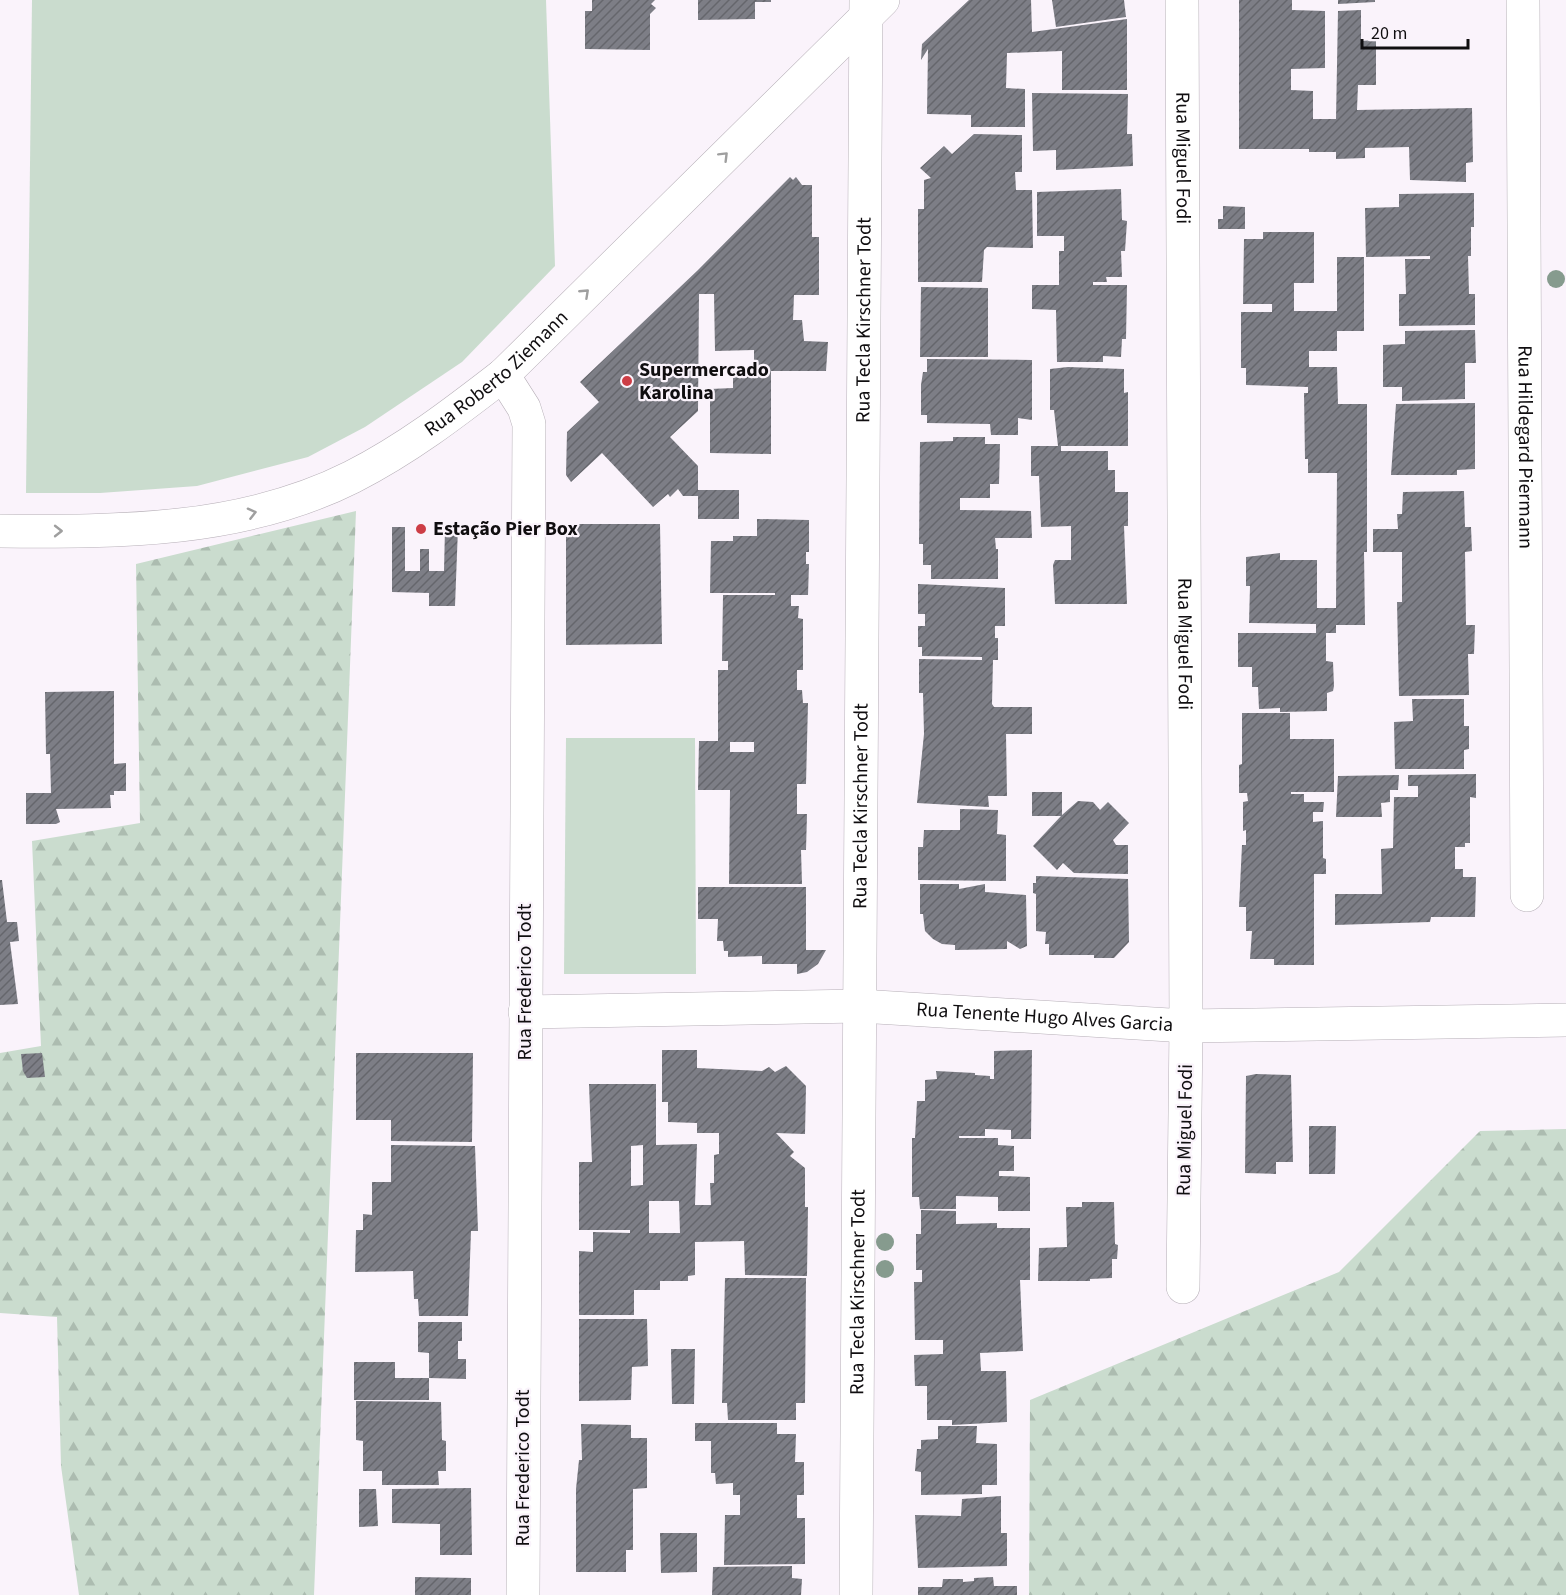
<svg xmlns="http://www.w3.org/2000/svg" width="1566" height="1595" font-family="'Source Sans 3',sans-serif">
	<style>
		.green { fill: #cadcce }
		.forest { fill: url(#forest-firs) }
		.building { fill: url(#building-hatch); fill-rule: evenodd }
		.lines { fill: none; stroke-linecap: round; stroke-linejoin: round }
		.minor-casing { stroke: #b6afb7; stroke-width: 34 }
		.major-casing { stroke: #b6afb7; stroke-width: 34 }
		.minor { stroke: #fff; stroke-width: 33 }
		.major { stroke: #fff; stroke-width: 33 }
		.tree { fill: #869b8e }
		.oneway { stroke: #9f9f9f }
		.poi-dot { fill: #cd3d46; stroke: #faf3fb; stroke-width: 2 }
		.labels { text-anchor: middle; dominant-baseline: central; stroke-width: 4.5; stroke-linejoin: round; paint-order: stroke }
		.street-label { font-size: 20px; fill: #100e10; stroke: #faf3fb }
		.poi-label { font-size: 20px; font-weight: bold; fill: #100e10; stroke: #faf3fb; text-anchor: start }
	</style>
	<defs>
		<pattern id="forest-firs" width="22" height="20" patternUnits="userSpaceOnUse" patternTransform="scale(1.5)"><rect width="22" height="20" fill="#cadcce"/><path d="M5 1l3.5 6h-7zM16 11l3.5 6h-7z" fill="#acbcb0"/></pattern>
		<pattern id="building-hatch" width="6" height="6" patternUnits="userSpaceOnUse" patternTransform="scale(1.5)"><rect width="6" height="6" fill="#7d7e86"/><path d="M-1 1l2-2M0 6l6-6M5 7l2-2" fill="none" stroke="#65666c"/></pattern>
	</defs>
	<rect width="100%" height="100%" fill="#faf3fb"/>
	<!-- green -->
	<g class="green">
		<polygon points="32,0 546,0 555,266 462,362 365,427 308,457 197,486 100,493 26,493"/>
		<polygon points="566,738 695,738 696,974 564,974"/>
	</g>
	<!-- forest -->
	<g class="forest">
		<polygon points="356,511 314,1595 79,1595 61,1466 57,1317 0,1313 0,1053 41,1046 32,841 140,823 136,564"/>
		<polygon points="1566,1129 1566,1595 1029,1595 1030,1400 1339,1272 1480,1131"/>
	</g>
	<!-- building -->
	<g class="building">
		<polygon points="592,0 655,0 651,4 656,8 650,14 650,50 585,49 585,11 592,11"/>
		<polygon points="698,0 771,0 771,2 755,2 755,19 698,20"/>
		<polygon points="969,0 1031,0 1032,32 1127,19 1127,90 1062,90 1062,51 1007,53 1006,88 1025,89 1025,127 971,127 971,115 927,114 928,49 921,60 922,44"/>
		<polygon points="1052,0 1124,0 1126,17 1056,27"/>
		<polygon points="1239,0 1292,0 1292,10 1325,11 1325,68 1291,69 1291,90 1313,91 1313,119 1336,119 1338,11 1361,10 1361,41 1376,40 1376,85 1358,85 1357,110 1472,108 1473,162 1466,163 1466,182 1410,180 1409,147 1365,148 1365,158 1336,159 1336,152 1309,152 1309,149 1239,149"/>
		<polygon points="1338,0 1375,0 1375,2 1338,4"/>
		<polygon points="1032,93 1128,94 1127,134 1132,134 1133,166 1056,170 1056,150 1033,151"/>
		<polygon points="974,134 1022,135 1022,172 1015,172 1016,190 1032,190 1033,248 987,247 984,250 982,282 918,282 918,209 924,209 924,180 931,178 920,168 944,146 952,154"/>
		<polygon points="790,177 793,180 796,177 802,185 812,185 812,237 819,237 819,295 794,295 793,320 802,320 804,341 828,342 826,371 771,371 771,454 710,453 710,389 733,388 733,371 754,371 754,350 715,351 714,294 699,294 698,411 670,437 698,466 698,490 739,490 739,519 698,519 698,496 683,496 678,489 670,497 668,494 653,507 602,453 571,482 566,475 567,432 599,402 580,382 698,270"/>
		<polygon points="1121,189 1122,220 1127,221 1125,251 1121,251 1122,277 1106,277 1107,282 1093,282 1093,285 1127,285 1126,339 1122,339 1121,357 1103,356 1103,362 1057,362 1056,310 1032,309 1032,285 1059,285 1059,251 1064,251 1064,236 1037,236 1037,192"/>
		<polygon points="1474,193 1474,227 1471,227 1471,256 1468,256 1469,294 1475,294 1475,325 1399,326 1399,294 1406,294 1405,259 1430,259 1430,256 1366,257 1365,208 1399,207 1399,194"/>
		<polygon points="1223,206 1245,207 1245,229 1218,229 1218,219 1223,219"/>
		<polygon points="1263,232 1314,232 1314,283 1294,283 1294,311 1337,311 1337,257 1364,257 1364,331 1337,331 1337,351 1309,351 1309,367 1337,367 1338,404 1367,404 1367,552 1364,552 1365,625 1336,625 1336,633 1326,633 1326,661 1333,662 1334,686 1333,691 1327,693 1327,711 1280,712 1280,708 1259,709 1258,687 1252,687 1252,667 1238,667 1238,633 1316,633 1316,624 1249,623 1250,586 1246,586 1246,557 1280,553 1280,560 1317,560 1317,608 1336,608 1337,473 1308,473 1308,459 1305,459 1304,393 1308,393 1308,387 1246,385 1246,368 1241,368 1241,312 1272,312 1272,304 1243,304 1244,239 1263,239"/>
		<polygon points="921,287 988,288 988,357 920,357"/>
		<polygon points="1475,330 1476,363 1465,363 1465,399 1402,401 1402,387 1383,387 1383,345 1405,344 1405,331"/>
		<polygon points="927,359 1032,360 1032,420 1018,418 1018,435 991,435 990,424 927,423 927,415 921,415 921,385 923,372 927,372"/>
		<polygon points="1068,367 1124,369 1124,393 1128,392 1128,446 1061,446 1061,451 1108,451 1108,470 1115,470 1115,492 1128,492 1128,526 1124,526 1127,604 1055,604 1053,565 1055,560 1071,560 1071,526 1041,527 1039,476 1031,476 1031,446 1058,446 1054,410 1050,410 1050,369"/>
		<polygon points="1475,403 1475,469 1457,470 1457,475 1391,475 1396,404"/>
		<polygon points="953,437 985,437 985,444 1000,444 999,484 990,484 990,498 960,498 960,510 1031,511 1032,538 995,538 996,549 998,549 998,579 931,579 931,565 923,565 923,544 919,544 920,442 953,441"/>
		<polygon points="1464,491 1465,527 1471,527 1472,551 1465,552 1466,625 1475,625 1474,654 1468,654 1469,695 1399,696 1397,602 1402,602 1402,552 1373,552 1373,529 1398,529 1397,514 1402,514 1403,492"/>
		<path d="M 757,519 L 809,520 L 809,552 L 806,552 L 806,564 L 809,564 L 808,595 L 791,595 L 791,606 L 799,606 L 798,618 L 803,619 L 803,670 L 797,670 L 797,690 L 802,690 L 803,703 L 808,703 L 806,784 L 797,784 L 797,814 L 807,814 L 806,850 L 801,850 L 802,884 L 729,884 L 730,790 L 698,790 L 699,741 L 718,741 L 718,670 L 728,670 L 728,661 L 722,661 L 723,595 L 775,595 L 775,593 L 710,593 L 711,541 L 733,541 L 733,536 L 757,536 ZM 730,742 L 754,742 L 754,752 L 730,752 Z"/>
		<polygon points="566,524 660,524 662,644 566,645"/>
		<polygon points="392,527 405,527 405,571 420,571 420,549 429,549 429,571 444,571 445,528 458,528 455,606 429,606 429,593 392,592"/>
		<polygon points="918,584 1005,588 1005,626 995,626 995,638 998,638 998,660 993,660 992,704 994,707 1032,707 1032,734 1006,734 1007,796 988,796 989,807 917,803 924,734 923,693 919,693 919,659 982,660 982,657 922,656 922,647 918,647 918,626 925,626 925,614 918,614"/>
		<polygon points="114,691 114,764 126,763 126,791 114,791 114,795 110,795 111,808 56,809 60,822 56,824 26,824 26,793 51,793 50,754 46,754 45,692"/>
		<polygon points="1412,699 1464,699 1464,726 1469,726 1469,749 1464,750 1464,769 1395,769 1394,722 1413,721"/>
		<polygon points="1242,713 1290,713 1290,739 1334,739 1334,792 1291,792 1291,794 1304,794 1304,802 1324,802 1323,812 1313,812 1313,822 1323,821 1323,858 1326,859 1326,874 1314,874 1314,965 1274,965 1274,959 1250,959 1252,931 1246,931 1246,907 1239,907 1242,845 1246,845 1246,830 1243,831 1243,802 1248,801 1247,793 1239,793 1239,765 1242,764"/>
		<polygon points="1476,774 1476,798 1470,797 1470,843 1465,843 1465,847 1455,847 1455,869 1463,869 1463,877 1476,877 1475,917 1431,917 1430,922 1335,925 1335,894 1382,894 1381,849 1393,848 1394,797 1418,797 1418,786 1408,786 1408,775"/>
		<polygon points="1399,775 1398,790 1390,790 1390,802 1381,803 1382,817 1336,817 1338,776"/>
		<polygon points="1032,792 1062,792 1062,815 1078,801 1093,802 1100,810 1108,802 1129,823 1113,840 1116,845 1128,845 1128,874 1074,873 1063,863 1057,870 1033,846 1061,816 1032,816"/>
		<polygon points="960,809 998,810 997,834 1006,835 1006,881 918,880 918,847 923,847 924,830 960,830"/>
		<polygon points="1036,876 1128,879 1129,942 1114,958 1094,958 1094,955 1049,955 1049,944 1045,944 1046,932 1036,931 1036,894 1033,893 1033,883 1036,883"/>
		<polygon points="0,880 2,880 7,922 17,922 19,941 10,942 18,1004 0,1005"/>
		<polygon points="920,884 959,884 959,889 985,884 985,892 1026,895 1027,946 1020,949 1007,941 1007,949 955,950 955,945 942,944 933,939 925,931 923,914 920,914"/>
		<polygon points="698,887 806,887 806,950 826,950 818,964 807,972 797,974 797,964 762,964 762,956 728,957 728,951 724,951 723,941 717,941 718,919 698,919"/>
		<path d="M 662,1050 L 697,1050 L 697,1068 L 762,1071 L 769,1067 L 775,1072 L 786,1066 L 806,1086 L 805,1134 L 776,1133 L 794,1152 L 790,1156 L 805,1168 L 805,1207 L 808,1207 L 807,1276 L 745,1275 L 744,1241 L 695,1242 L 695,1275 L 688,1276 L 688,1281 L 660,1281 L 660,1290 L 634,1290 L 634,1315 L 579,1315 L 579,1251 L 593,1252 L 593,1232 L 630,1233 L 630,1230 L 579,1230 L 579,1162 L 592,1162 L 589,1084 L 656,1084 L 656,1145 L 697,1144 L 695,1205 L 711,1205 L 710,1183 L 714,1183 L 714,1155 L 719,1154 L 719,1133 L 697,1133 L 697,1123 L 668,1122 L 668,1102 L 662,1102 ZM 643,1145 L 643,1185 L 631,1186 L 631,1146 ZM 649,1201 L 679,1201 L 680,1233 L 649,1233 Z"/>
		<polygon points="1032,1050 1031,1139 1011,1139 1011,1130 985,1129 985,1136 959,1136 959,1138 998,1138 998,1145 1014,1146 1014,1171 999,1171 999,1176 1030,1177 1030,1211 998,1211 998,1197 956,1196 956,1209 920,1209 919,1197 912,1197 912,1138 915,1138 917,1101 925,1101 925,1080 937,1079 936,1071 975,1073 975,1075 990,1076 990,1079 994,1079 994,1051"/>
		<polygon points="42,1053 45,1077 27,1078 23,1071 21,1054"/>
		<polygon points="356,1053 473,1053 472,1142 391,1141 391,1120 356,1120"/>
		<polygon points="1256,1074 1291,1075 1293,1162 1276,1162 1276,1174 1245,1173 1246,1076"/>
		<polygon points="1309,1126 1336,1126 1335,1174 1309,1174"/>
		<polygon points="391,1145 475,1146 478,1231 471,1231 468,1316 419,1316 418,1299 414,1299 413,1271 355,1272 356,1230 363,1230 363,1214 372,1215 372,1182 391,1182"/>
		<polygon points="1082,1202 1114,1202 1115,1244 1118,1245 1117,1259 1112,1259 1112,1278 1090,1279 1090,1281 1038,1281 1039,1248 1067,1247 1066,1207 1082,1207"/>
		<polygon points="921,1210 956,1211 956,1224 997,1223 997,1228 1030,1228 1030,1280 1020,1280 1023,1351 980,1353 981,1371 1006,1371 1007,1422 952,1425 952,1420 927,1420 927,1386 915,1386 914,1355 943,1354 943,1340 915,1340 914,1282 922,1282 922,1270 916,1270 916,1234 921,1234"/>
		<polygon points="725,1278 806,1278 805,1403 796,1403 796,1420 728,1420 727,1403 722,1403"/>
		<polygon points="579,1319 647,1319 648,1366 632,1367 631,1400 579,1401"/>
		<polygon points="418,1322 462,1322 462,1341 458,1341 458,1359 466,1359 466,1379 429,1378 429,1353 418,1352"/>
		<polygon points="671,1349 695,1349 694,1404 672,1404"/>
		<polygon points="354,1362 395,1362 395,1378 429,1378 429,1400 354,1400"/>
		<polygon points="356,1401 441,1402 442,1440 446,1441 446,1471 438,1471 439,1485 382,1485 382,1471 363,1471 363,1441 356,1440"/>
		<polygon points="695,1423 777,1423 777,1434 796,1434 795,1462 804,1462 804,1495 797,1495 797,1518 805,1518 805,1564 724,1565 725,1515 740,1515 740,1495 733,1495 733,1483 716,1484 715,1473 711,1473 711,1441 695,1441"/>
		<polygon points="581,1424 631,1425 631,1438 647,1438 647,1488 633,1489 633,1550 626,1550 626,1572 576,1572 576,1489 579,1460 582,1460"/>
		<polygon points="938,1426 977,1426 976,1443 997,1444 997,1485 982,1485 982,1494 921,1495 921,1472 915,1471 917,1449 921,1449 921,1440 938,1439"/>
		<polygon points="471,1488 472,1555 440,1555 440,1524 392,1523 392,1489"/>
		<polygon points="359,1489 376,1489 378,1526 359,1527"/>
		<polygon points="1001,1496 1001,1533 1007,1533 1007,1566 918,1568 915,1515 961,1516 962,1499"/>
		<polygon points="660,1533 697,1533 697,1572 661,1573"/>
		<polygon points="792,1566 792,1578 802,1579 801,1595 712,1595 713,1567"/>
		<polygon points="415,1577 471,1578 471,1595 415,1595"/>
		<polygon points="993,1577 994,1586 1017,1586 1017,1595 918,1595 918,1587 942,1587 943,1579 963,1579 963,1582 974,1581 974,1578"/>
	</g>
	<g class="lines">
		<defs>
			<g id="minor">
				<path id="s1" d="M 1182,0 L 1186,1026 L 1183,1287"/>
				<path id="s2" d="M 1523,0 L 1527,895"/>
				<polyline points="503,375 524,408 529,424 523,1595"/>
				<path id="s3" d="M 525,1012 L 860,1006 L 1186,1026 L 1566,1020"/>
				<path id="s4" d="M 856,1595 L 866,0"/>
			</g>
			<g id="major">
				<path id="s5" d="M 0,531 C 119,532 243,532 352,477 C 407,449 454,413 503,375 L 883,0"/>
			</g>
		</defs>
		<!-- minor casing -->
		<use href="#minor" class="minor-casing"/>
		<!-- major casing -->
		<use href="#major" class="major-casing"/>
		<!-- minor -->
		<use href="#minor" class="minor"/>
		<!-- major -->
		<use href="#major" class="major"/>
	</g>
	<!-- trees -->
	<g class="tree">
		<circle cx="1556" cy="279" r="9"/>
		<circle cx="885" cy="1242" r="9"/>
		<circle cx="885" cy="1269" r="9"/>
	</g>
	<!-- one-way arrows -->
	<defs><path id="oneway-chevron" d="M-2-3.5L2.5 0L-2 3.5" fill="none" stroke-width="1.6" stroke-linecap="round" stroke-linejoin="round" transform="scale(1.5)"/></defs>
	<g class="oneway">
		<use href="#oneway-chevron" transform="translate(724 156) rotate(-45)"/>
		<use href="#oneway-chevron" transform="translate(585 293) rotate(-43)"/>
		<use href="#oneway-chevron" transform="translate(252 513) rotate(-14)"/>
		<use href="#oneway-chevron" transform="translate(58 531)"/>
	</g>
	<!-- markers -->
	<g class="poi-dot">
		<circle cx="627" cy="381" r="6"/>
		<circle cx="421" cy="529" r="6"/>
	</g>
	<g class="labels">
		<!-- street labels -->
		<g class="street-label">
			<text stroke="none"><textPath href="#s1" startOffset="158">Rua Miguel Fodi</textPath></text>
			<text stroke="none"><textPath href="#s4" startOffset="1275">Rua Tecla Kirschner Todt</textPath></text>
			<text stroke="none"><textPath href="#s5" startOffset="538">Rua Roberto Ziemann</textPath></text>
			<text stroke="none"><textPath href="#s2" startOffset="447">Rua Hildegard Piermann</textPath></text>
			<text stroke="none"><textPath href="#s1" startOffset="644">Rua Miguel Fodi</textPath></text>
			<text stroke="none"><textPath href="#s4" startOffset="789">Rua Tecla Kirschner Todt</textPath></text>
			<text transform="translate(525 982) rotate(-90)">Rua Frederico Todt</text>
			<text stroke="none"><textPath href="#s3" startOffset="520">Rua Tenente Hugo Alves Garcia</textPath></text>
			<text transform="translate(1185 1130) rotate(-89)">Rua Miguel Fodi</text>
			<text stroke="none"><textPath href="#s4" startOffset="303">Rua Tecla Kirschner Todt</textPath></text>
			<text transform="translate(523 1468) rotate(-90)">Rua Frederico Todt</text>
		</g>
		<!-- poi labels -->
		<g class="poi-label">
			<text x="639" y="370">Supermercado<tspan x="639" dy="23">Karolina</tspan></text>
			<text x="433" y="529">Estação Pier Box</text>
		</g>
	</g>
	<!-- scale -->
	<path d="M1362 39v9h106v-9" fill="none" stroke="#100e10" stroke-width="3"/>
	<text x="1371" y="39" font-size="18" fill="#100e10" stroke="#faf3fb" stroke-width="4.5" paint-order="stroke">20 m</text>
</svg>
